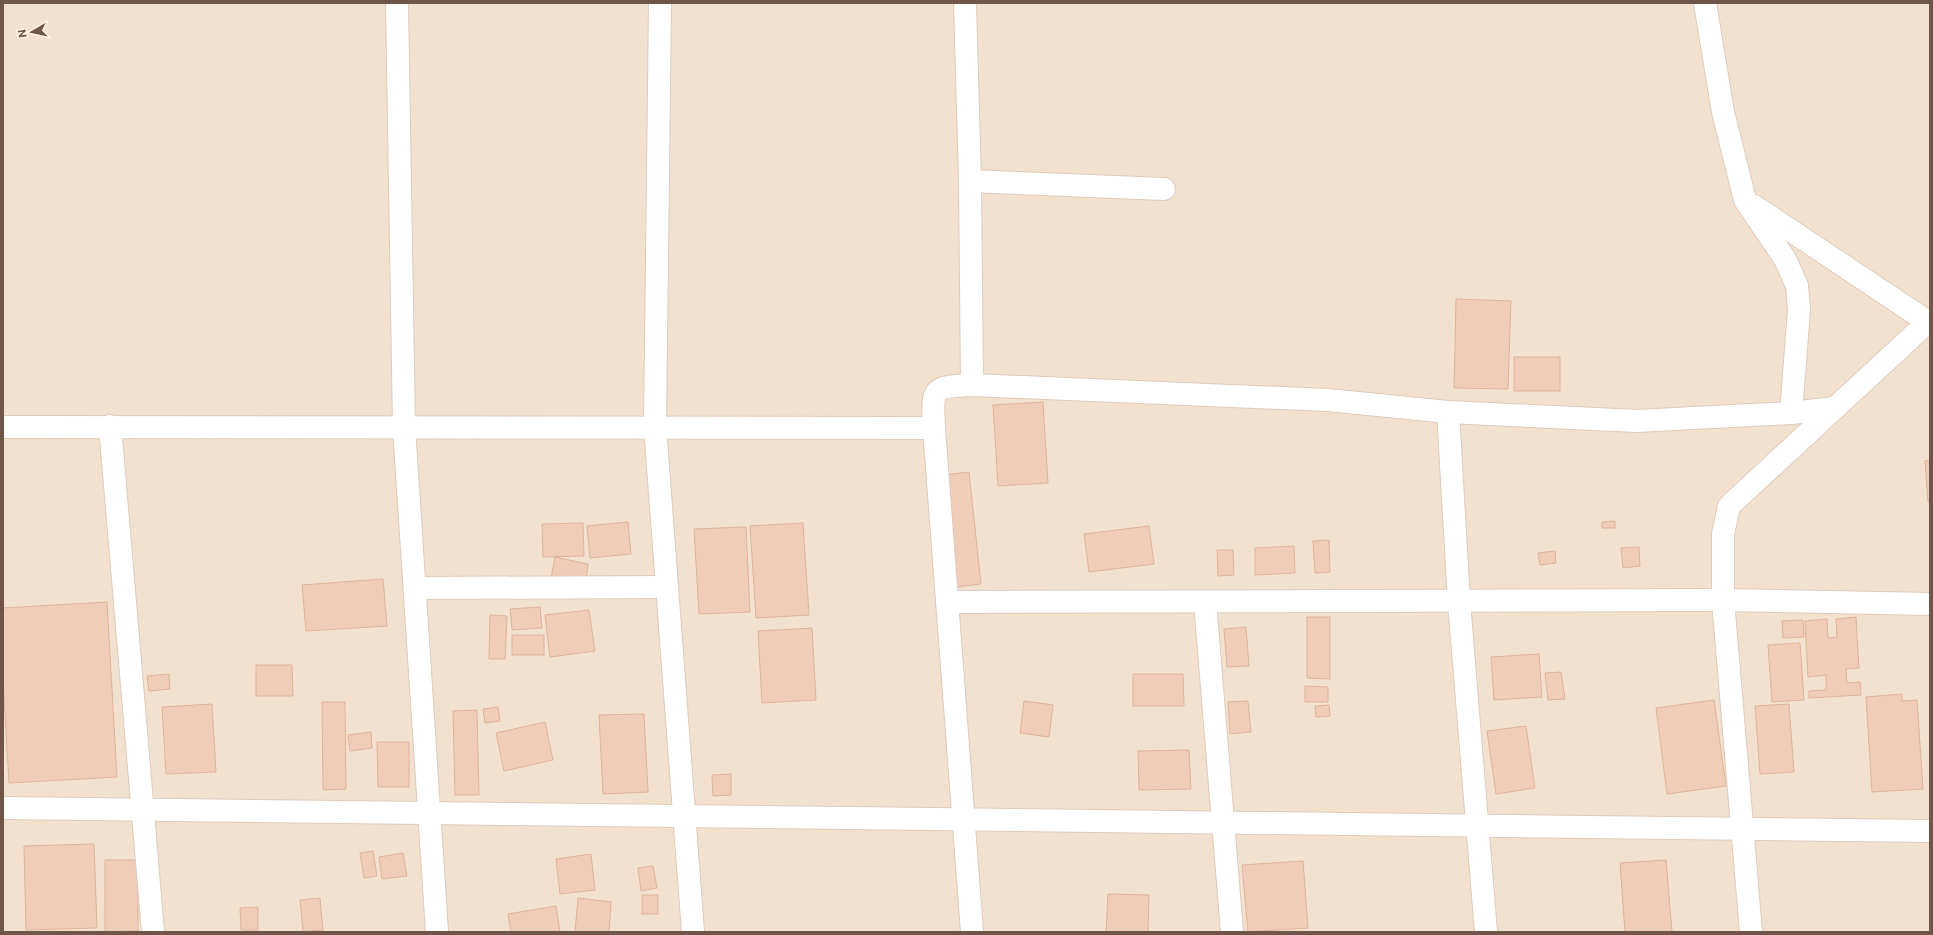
<svg xmlns="http://www.w3.org/2000/svg" width="1933" height="935" font-family="Commissioner,sans-serif">
	<style>
		.residential { fill: #f2e1ce }
		.building { fill: #efcdb9; stroke: #e0b39a }
		.lines { fill: none; stroke-linecap: round; stroke-linejoin: round }
		.minor-casing { stroke: #decbbc; stroke-width: 24 }
		.minor { stroke: #fff; stroke-width: 22 }
	</style>
	<rect width="100%" height="100%" fill="#fbf0e0"/>
	<!-- residential -->
	<rect class="residential" x="3" y="3" width="1927" height="929"/>
	<!-- building -->
	<g class="building">
		<polygon points="1456,299 1511,301 1508,389 1454,388"/>
		<rect x="1514" y="357" width="46" height="34"/>
		<polygon points="1043,402 1048,483 998,486 993,405"/>
		<polygon points="1930,460 1930,501 1928,502 1925,461"/>
		<polygon points="969,472 981,584 956,587 944,475"/>
		<polygon points="1615,521 1615,528 1602,528 1602,522"/>
		<polygon points="628,522 631,554 590,558 587,526"/>
		<polygon points="583,523 584,556 543,557 542,524"/>
		<polygon points="803,523 809,615 756,618 750,526"/>
		<polygon points="1149,526 1154,564 1089,572 1084,534"/>
		<polygon points="746,527 750,612 699,614 694,529"/>
		<polygon points="1329,540 1330,572 1315,573 1313,541"/>
		<polygon points="1294,546 1295,573 1255,575 1255,548"/>
		<polygon points="1639,547 1640,566 1623,568 1621,548"/>
		<polygon points="1217,550 1233,550 1234,575 1218,576"/>
		<polygon points="1555,551 1556,563 1540,565 1538,553"/>
		<polygon points="555,557 588,564 585,586 551,579"/>
		<polygon points="383,579 387,626 306,631 302,585"/>
		<polygon points="107,602 117,777 9,783 3,680 3,608"/>
		<polygon points="540,607 542,628 512,630 510,609"/>
		<polygon points="589,610 595,651 550,657 545,615"/>
		<polygon points="490,615 507,616 505,659 489,659"/>
		<polygon points="1307,617 1330,617 1330,679 1307,678"/>
		<polygon points="1856,617 1859,668 1846,669 1847,683 1860,682 1861,695 1809,698 1809,691 1826,690 1826,675 1808,677 1805,621 1827,619 1828,638 1837,637 1836,619"/>
		<polygon points="1803,620 1804,637 1783,638 1782,621"/>
		<polygon points="1246,627 1249,666 1227,667 1224,629"/>
		<polygon points="812,628 816,700 762,703 758,631"/>
		<rect x="512" y="635" width="32" height="20"/>
		<polygon points="1800,643 1804,700 1772,702 1768,645"/>
		<polygon points="1539,654 1542,697 1494,700 1491,657"/>
		<polygon points="256,665 292,665 293,696 256,696"/>
		<polygon points="1561,672 1565,699 1548,700 1545,673"/>
		<polygon points="169,674 170,689 149,691 147,676"/>
		<polygon points="1133,674 1183,674 1184,706 1133,706"/>
		<polygon points="1305,686 1328,687 1328,702 1305,702"/>
		<polygon points="1902,694 1902,701 1917,700 1923,789 1872,792 1866,697"/>
		<polygon points="1714,700 1726,786 1667,794 1656,708"/>
		<polygon points="1024,701 1053,705 1049,737 1020,733"/>
		<polygon points="1248,701 1251,732 1230,734 1228,702"/>
		<polygon points="322,702 345,702 346,789 323,790"/>
		<polygon points="212,704 216,772 166,774 162,707"/>
		<polygon points="1789,704 1794,772 1760,774 1755,706"/>
		<polygon points="1329,705 1330,716 1316,717 1315,706"/>
		<polygon points="498,707 500,721 485,723 483,709"/>
		<polygon points="477,710 479,795 455,795 453,711"/>
		<polygon points="644,714 648,792 603,794 599,715"/>
		<polygon points="545,722 553,760 504,771 496,733"/>
		<polygon points="1526,726 1535,788 1496,794 1487,731"/>
		<polygon points="371,732 372,748 350,751 348,735"/>
		<polygon points="377,742 409,742 409,787 378,787"/>
		<polygon points="1189,750 1191,789 1139,790 1138,751"/>
		<polygon points="731,774 731,795 713,796 712,775"/>
		<polygon points="94,844 97,928 26,930 24,846"/>
		<polygon points="373,851 377,876 364,878 360,853"/>
		<polygon points="403,853 407,876 382,879 379,857"/>
		<polygon points="591,854 595,890 560,894 556,859"/>
		<polygon points="105,860 138,860 138,931 105,932"/>
		<polygon points="1666,860 1672,932 1625,932 1620,863"/>
		<polygon points="1303,861 1308,928 1248,932 1242,865"/>
		<polygon points="653,866 657,888 641,891 638,868"/>
		<polygon points="1108,894 1149,895 1148,932 1106,932"/>
		<rect x="642" y="895" width="16" height="19"/>
		<polygon points="320,898 323,930 303,932 300,900"/>
		<polygon points="578,898 611,902 609,932 575,932"/>
		<polygon points="556,906 560,932 511,932 508,914"/>
		<polygon points="258,907 258,930 241,930 240,908"/>
	</g>
	<g class="lines">
		<defs>
			<g id="minor">
				<polyline points="397,3 404,427 437,932"/>
				<polyline points="660,3 655,427 693,932"/>
				<polyline points="965,3 970,181 972,385"/>
				<polyline points="1705,3 1723,112 1745,200 1785,259 1797,286 1799,310 1791,413"/>
				<polyline points="970,181 1164,189"/>
				<polyline points="1754,206 1928,322"/>
				<polyline points="1448,412 1459,602 1486,932"/>
				<polyline points="110,426 153,932"/>
				<polyline points="3,427 934,428"/>
				<polyline points="415,588 667,587"/>
				<polyline points="947,602 1723,600 1930,604"/>
				<polyline points="1205,602 1232,932"/>
				<polyline points="3,808 1930,831"/>
				<path d="M 972,932 L 934,428 C 932,388 931,387 972,385 L 1328,400 L 1448,412 L 1637,421 L 1791,413 L 1835,408"/>
				<polyline points="1751,932 1723,600 1723,534 1729,506 1930,320"/>
			</g>
		</defs>
		<!-- minor casing -->
		<use href="#minor" class="minor-casing"/>
		<!-- minor -->
		<use href="#minor" class="minor"/>
	</g>
	<!-- border -->
	<rect width="1933" height="935" fill="none" stroke="#705649" stroke-width="8"/>
	<!-- north arrow -->
	<g transform="translate(32 32) rotate(261)" stroke="#fef4e5" stroke-width="3" paint-order="stroke">
	<path d="M0-3L7 15L0 10L-7 15Z" fill="#705649"/>
	<text y="-6" font-size="11" font-weight="bold" text-anchor="middle" fill="#705649">N</text>
	</g>
</svg>
